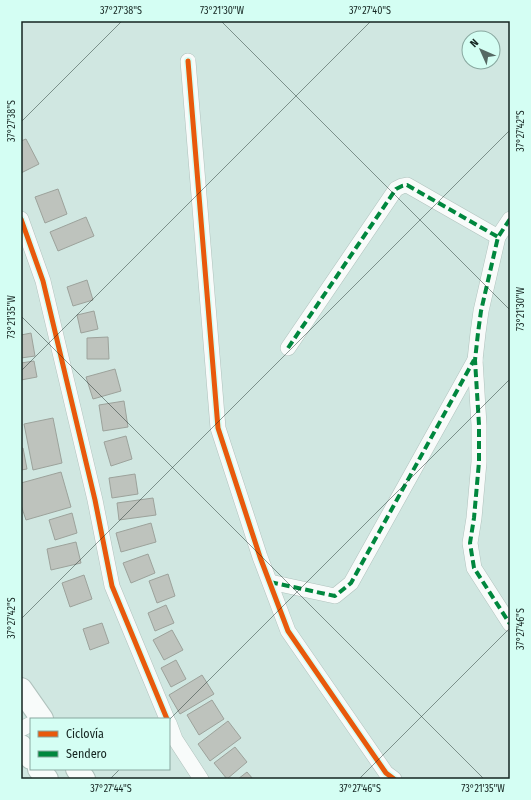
<svg xmlns="http://www.w3.org/2000/svg" width="531" height="800" font-family="'Fira Sans Condensed',sans-serif">
	<style>
		.building { fill: #bec3bd; stroke: #9ca29b }
		.lines { fill: none; stroke-linecap: round; stroke-linejoin: round }
		.street-casing { stroke: #b0c2bd; stroke-width: 16 }
		.primary-casing { stroke: #b0c2bd; stroke-width: 24 }
		.street { stroke: #f8fbfa; stroke-width: 15 }
		.primary { stroke: #f8fbfa; stroke-width: 22 }
		.quiet { stroke: #00873e; stroke-width: 4; stroke-dasharray: 8 4; stroke-linecap: butt }
		.cycleway-casing { stroke: #d4fef3; stroke-width: 8 }
		.cycleway { stroke: #e8590c; stroke-width: 5 }
		.ticks { fill: none; stroke: #152521; stroke-width: 1; stroke-opacity: 0.45 }
		.neatline { fill: none; stroke: #152521; stroke-width: 1.5 }
		.ticks-label { font-size: 10px; text-anchor: middle; fill: #152521 }
	</style>
	<rect width="100%" height="100%" fill="#d0e7e1"/>
	<!-- building -->
	<g class="building">
		<polygon points="26,139 39,164 21,173 21,141"/>
		<polygon points="58,189 67,214 45,223 35,197"/>
		<polygon points="86,217 94,236 58,251 50,232"/>
		<polygon points="87,280 93,300 73,306 67,287"/>
		<polygon points="94,311 98,329 81,333 77,315"/>
		<polygon points="31,333 35,356 21,358 21,335"/>
		<polygon points="108,337 109,359 87,359 87,338"/>
		<polygon points="34,361 37,377 21,380 21,363"/>
		<polygon points="115,369 121,391 93,399 86,377"/>
		<polygon points="124,401 128,427 103,431 99,405"/>
		<polygon points="53,418 62,463 33,470 24,424"/>
		<polygon points="126,436 132,459 111,466 104,442"/>
		<polygon points="21,448 23,448 27,469 21,470"/>
		<polygon points="61,472 71,507 26,520 21,505 21,483"/>
		<polygon points="135,474 138,494 112,498 109,478"/>
		<polygon points="153,498 156,515 119,520 117,503"/>
		<polygon points="72,513 77,533 55,540 49,520"/>
		<polygon points="151,523 156,542 121,552 116,533"/>
		<polygon points="76,542 81,563 51,570 47,549"/>
		<polygon points="148,554 155,573 131,583 123,563"/>
		<polygon points="168,574 175,596 157,603 149,581"/>
		<polygon points="84,575 92,599 70,607 62,583"/>
		<polygon points="166,605 174,623 155,631 148,613"/>
		<polygon points="102,623 109,643 90,650 83,629"/>
		<polygon points="172,630 183,650 164,660 153,640"/>
		<polygon points="176,660 186,679 171,687 161,668"/>
		<polygon points="202,675 214,694 180,714 169,695"/>
		<polygon points="212,700 224,719 199,735 187,715"/>
		<polygon points="228,721 241,738 210,761 198,744"/>
		<polygon points="235,747 247,762 227,779 214,763"/>
		<polygon points="247,772 253,779 238,779"/>
	</g>
	<g class="lines">
		<defs>
			<g id="street">
				<polyline points="188,61 218,428 260,557 288,631 386,773 394,779"/>
				<polyline points="21,219 43,281 95,500 112,586 167,719"/>
				<polyline points="510,219 498,237 481,311 478,333 475,360 479,425 479,462 474,518 470,543 474,568 510,624"/>
				<polyline points="288,348 396,189 402,186 407,185 498,237"/>
				<polyline points="270,582 335,596 351,583 475,360"/>
				<polyline points="169,723 175,739 201,779"/>
				<polyline points="21,729 31,724"/>
			</g>
			<g id="primary">
				<polyline points="21,689 42,719"/>
				<polyline points="21,746 31,758"/>
				<polyline points="39,769 47,779"/>
				<polyline points="77,769 84,779"/>
			</g>
		</defs>
		<!-- street casing -->
		<use href="#street" class="street-casing"/>
		<!-- primary casing -->
		<use href="#primary" class="primary-casing"/>
		<!-- street -->
		<use href="#street" class="street"/>
		<!-- primary -->
		<use href="#primary" class="primary"/>
		<!-- quiet -->
		<g class="quiet">
			<polyline points="510,219 498,237 481,311 478,333 475,360 479,425 479,462 474,518 470,543 474,568 510,624"/>
			<polyline points="288,348 396,189 402,186 407,185 498,237"/>
			<polyline points="270,582 335,596 351,583 474,360"/>
		</g>
		<defs>
			<g id="cycleway">
				<polyline points="188,61 218,428 260,557 288,631 386,773 394,779"/>
				<polyline points="21,219 43,281 95,500 112,586 167,719"/>
			</g>
		</defs>
		<!-- cycleway casing -->
		<use href="#cycleway" class="cycleway-casing"/>
		<!-- cycleway -->
		<use href="#cycleway" class="cycleway"/>
	</g>
	<!-- ticks -->
	<path class="ticks" d="M 221,21 L 510,310M 21,122 L 122,21M 21,316 L 484,779M 21,371 L 371,21M 21,619 L 510,130M 169,720 L 510,379M 110,779 L 120,769M 359,779 L 510,628"/>
	<!-- border -->
	<rect width="531" height="800" fill="none" stroke="#d4fef3" stroke-width="44"/>
	<!-- legend -->
	<rect x="30" y="718" width="140" height="52" fill="#d4fef3" stroke="#88a79f"/>
	<rect x="38" y="731" width="20" height="6" fill="#e8590c" stroke="#88a79f"/>
	<text x="66" y="738" font-size="12" fill="#152521">Ciclovía</text>
	<rect x="38" y="751" width="20" height="6" fill="#00873e" stroke="#88a79f"/>
	<text x="66" y="758" font-size="12" fill="#152521">Sendero</text>
	<!-- north arrow -->
	<g transform="translate(481 50) rotate(315)"><circle r="19" fill="#d4fef3" stroke="#88a79f"/>
	<path d="M0-3L7 15L0 10L-7 15Z" fill="#566964"/>
	<text y="-6" font-size="11" font-weight="bold" text-anchor="middle" fill="#152521">N</text>
	</g>
	<rect x="22" y="22" width="487" height="756" class="neatline"/>
	<g class="ticks-label">
		<text x="121" y="14">37°27'38"S</text>
		<text x="222" y="14">73°21'30"W</text>
		<text x="370" y="14">37°27'40"S</text>
		<text transform="translate(11 121) rotate(-90)" y="4">37°27'38"S</text>
		<text transform="translate(520 131) rotate(-90)" y="4">37°27'42"S</text>
		<text transform="translate(520 309) rotate(-90)" y="4">73°21'30"W</text>
		<text transform="translate(11 317) rotate(-90)" y="4">73°21'35"W</text>
		<text transform="translate(11 618) rotate(-90)" y="4">37°27'42"S</text>
		<text transform="translate(520 629) rotate(-90)" y="4">37°27'46"S</text>
		<text x="111" y="792">37°27'44"S</text>
		<text x="360" y="792">37°27'46"S</text>
		<text x="483" y="792">73°21'35"W</text>
	</g>
</svg>
